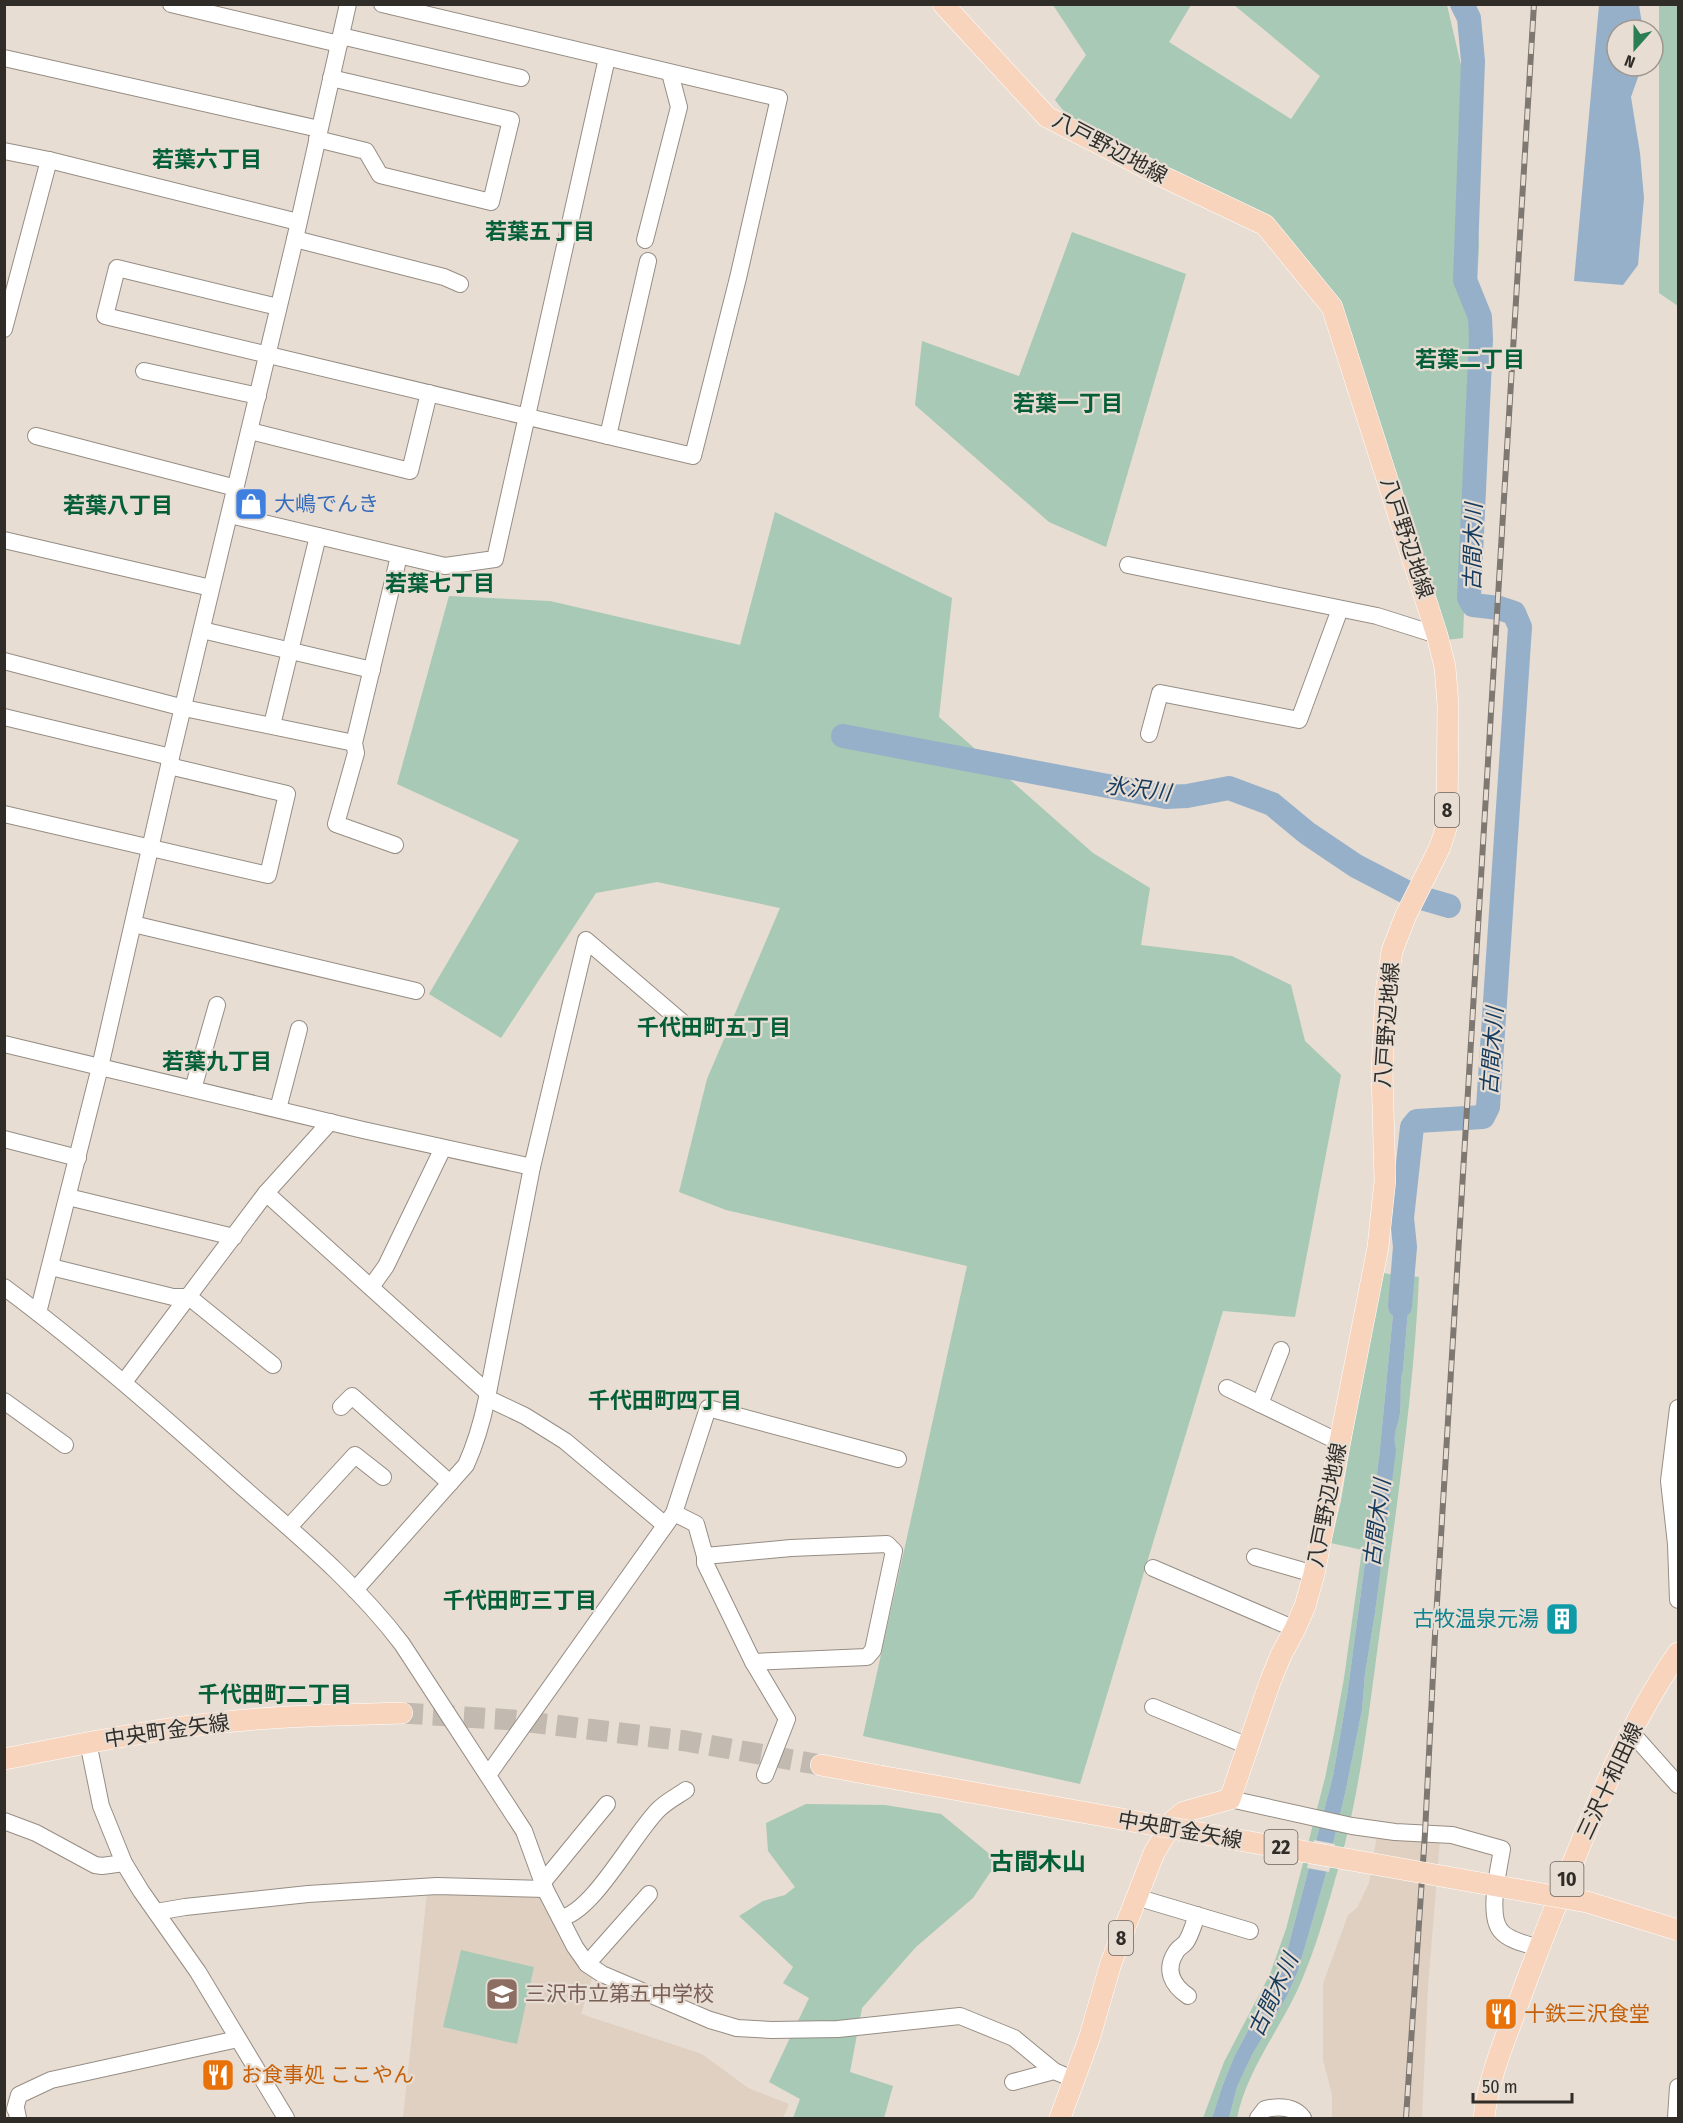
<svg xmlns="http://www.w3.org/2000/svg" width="1683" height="2123" font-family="'Fira Sans Condensed','Noto Sans JP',sans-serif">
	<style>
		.built { fill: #dfd0c1 }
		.green { fill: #a7c9b6 }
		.water { fill: #97b0c9 }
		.pier { fill: #e7ddd3 }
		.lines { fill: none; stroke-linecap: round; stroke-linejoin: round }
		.river { stroke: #97b0c9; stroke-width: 24 }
		.major-tunnel { stroke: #c2bab1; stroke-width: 21; stroke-dasharray: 21 10; stroke-linecap: butt }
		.minor-casing { stroke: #968d84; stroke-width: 18 }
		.major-casing { stroke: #fff; stroke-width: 22 }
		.minor { stroke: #fff; stroke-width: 16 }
		.major { stroke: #f8d4bd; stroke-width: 21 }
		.rail-casing { stroke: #7e7872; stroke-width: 6 }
		.rail { stroke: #e7ddd3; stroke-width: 4; stroke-dasharray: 11; stroke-linecap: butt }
		.major-bridge-casing { stroke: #fff; stroke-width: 22; stroke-linecap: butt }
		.major-bridge { stroke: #f8d4bd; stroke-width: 21 }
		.labels { text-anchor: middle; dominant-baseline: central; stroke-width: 4.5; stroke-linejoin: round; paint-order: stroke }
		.shield { fill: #e7ddd3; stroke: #67625c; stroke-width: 1.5 }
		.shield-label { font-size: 20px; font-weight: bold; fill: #302d29 }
		.street-label { font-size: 21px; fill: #302d29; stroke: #e7ddd3 }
		.shop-label { font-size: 21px; fill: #366cbe; stroke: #e7ddd3; text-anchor: start }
		.culture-label { font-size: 21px; fill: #0d838f; stroke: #e7ddd3; text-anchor: end }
		.education-label { font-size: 21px; fill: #785e54; stroke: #e7ddd3; text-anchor: start }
		.food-label { font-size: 21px; fill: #c56008; stroke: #e7ddd3; text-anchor: start }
		.neighbourhood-label { font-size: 22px; font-weight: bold; fill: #045e38; stroke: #e7ddd3 }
		.water-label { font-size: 22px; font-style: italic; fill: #153b5e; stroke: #e7ddd3 }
		.quarter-label { font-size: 24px; font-weight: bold; fill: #045e38; stroke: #e7ddd3 }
	</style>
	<rect width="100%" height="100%" fill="#e7ddd3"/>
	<!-- built -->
	<g class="built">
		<polygon points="1377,1836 1440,1840 1428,1986 1422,2118 1332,2118 1332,2094 1323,2060 1323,1984 1348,1915 1357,1908 1369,1883"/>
		<polygon points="427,1893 539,1897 551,1908 593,1975 581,2014 702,2054 748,2088 789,2104 783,2118 403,2118"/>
	</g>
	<!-- green -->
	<g class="green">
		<polygon points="1053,5 1191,5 1169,42 1291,119 1320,76 1234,5 1447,5 1473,117 1479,247 1475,324 1463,638 1446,640 1340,306 1269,218 1077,128 1055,100 1086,55"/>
		<polygon points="1659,5 1677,5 1678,8 1678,306 1659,293"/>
		<polygon points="1072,232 1186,274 1106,547 1049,522 915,405 922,341 1019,376"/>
		<polygon points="775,512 952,598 939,717 1093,853 1150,888 1141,945 1232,956 1291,985 1305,1041 1341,1075 1295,1317 1223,1311 1080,1784 863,1736 967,1266 726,1210 679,1192 707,1079 780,908 657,882 596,893 501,1038 429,994 519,840 397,784 449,596 550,601 740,645"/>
		<polygon points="1383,1273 1395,1275 1393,1314 1379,1458 1347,1696 1333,1776 1284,1963 1234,2057 1222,2087 1212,2118 1203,2118 1224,2062 1270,1974 1286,1929 1325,1778 1334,1734 1344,1678 1362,1550 1331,1543 1341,1501 1365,1358"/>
		<path d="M 1411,1276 L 1419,1277 C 1414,1390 1397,1503 1382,1616 C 1370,1700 1362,1785 1339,1866 C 1327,1908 1315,1952 1297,1991 C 1277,2033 1246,2073 1237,2118 L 1229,2118 L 1237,2087 L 1252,2055 L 1286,1998 L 1298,1971 L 1325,1877 L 1345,1794 L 1362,1710 L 1365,1674 L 1375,1613 L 1395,1450 C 1392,1433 1398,1428 1400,1413 C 1402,1398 1399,1384 1403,1370 Z"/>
		<polygon points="806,1804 885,1805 941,1814 998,1861 973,1898 916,1947 862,2008 850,2072 893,2086 884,2118 793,2118 800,2099 769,2082 809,1998 783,1983 793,1967 739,1916 763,1901 785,1895 795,1887 768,1851 766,1823"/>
		<polygon points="461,1950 534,1967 517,2044 443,2027"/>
	</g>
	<!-- water -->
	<g class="water">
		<polygon points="1599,5 1639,5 1643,30 1617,30 1617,66 1642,66 1631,97 1640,153 1644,198 1638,265 1623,285 1574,281"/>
		<path d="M 1395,1275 L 1411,1276 L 1403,1370 C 1399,1384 1402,1398 1400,1413 C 1398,1428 1392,1433 1396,1450 L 1375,1613 L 1365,1674 L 1362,1710 L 1345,1794 L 1325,1877 L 1298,1971 L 1286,1998 L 1252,2055 L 1237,2087 L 1229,2118 L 1212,2118 L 1222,2087 L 1234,2057 L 1284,1963 L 1333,1776 L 1347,1696 L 1379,1458 L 1393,1314 Z"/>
	</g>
	<!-- pier -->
	<polygon class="pier" points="1314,1840 1335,1844 1329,1872 1307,1868"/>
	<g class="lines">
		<!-- river -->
		<g class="river">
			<polyline points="843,736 1166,797 1187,796 1229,788 1272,804 1307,833 1356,866 1408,893"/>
			<polyline points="1418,897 1449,906"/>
			<polyline points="1400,1306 1405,1247 1402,1218 1412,1127 1417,1121 1483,1117 1488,1107 1520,627 1514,613 1499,608 1473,605 1469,598 1481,339 1480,317 1465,280 1473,61 1469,18 1462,4"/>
		</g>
		<!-- major-tunnel -->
		<polyline class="major-tunnel" points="402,1713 513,1720 686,1741 821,1765"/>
		<defs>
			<g id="minor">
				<polyline points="171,4 339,44"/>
				<polyline points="382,4 779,98 738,278 693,456 608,436 648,261"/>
				<polyline points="341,36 521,78"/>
				<polyline points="4,58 319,129"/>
				<polyline points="317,139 366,151 380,175 491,202 511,120 331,78"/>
				<polyline points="4,151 49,160 298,222"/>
				<polyline points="295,239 444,277 460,284"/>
				<polyline points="645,240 679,107 670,73"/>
				<polyline points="278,307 117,268 105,316 608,436"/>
				<polyline points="4,329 49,160"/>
				<polyline points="144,371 258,396"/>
				<polyline points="250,431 410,471 429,393"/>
				<polyline points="36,436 236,488"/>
				<polyline points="230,515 445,566 495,559 607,58"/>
				<polyline points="4,540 211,588"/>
				<polyline points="1128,565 1377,616 1437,635"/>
				<polyline points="202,630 372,670"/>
				<polyline points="4,661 184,708 354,743"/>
				<polyline points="4,717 171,757"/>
				<polyline points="272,725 318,536"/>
				<polyline points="1149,734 1160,693 1299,720 1340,609"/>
				<polyline points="4,814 268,875 287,794 169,766"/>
				<polyline points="395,845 336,824 356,753 354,743 399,556"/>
				<polyline points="133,924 416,991"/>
				<path d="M 4,1044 L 363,1130 L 532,1167 L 487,1398 C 482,1422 476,1443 466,1465 L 355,1590"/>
				<polyline points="193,1089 217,1005"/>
				<polyline points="278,1109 299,1029"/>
				<polyline points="4,1139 78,1158"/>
				<polyline points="532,1167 586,940 689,1028"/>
				<polyline points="266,1193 488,1393"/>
				<polyline points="68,1197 234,1237"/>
				<polyline points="51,1267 173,1297 189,1297 273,1365"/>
				<path d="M 4,1287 C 87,1349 163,1416 239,1484 C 296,1534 356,1583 402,1644 L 524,1831 L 545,1889 L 575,1947 L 587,1964 L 602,1974 L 710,2020 L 737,2028 L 772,2030 L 838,2029 L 960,2016 L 1014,2038 L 1054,2071 L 1073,2079"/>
				<polyline points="371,1287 386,1266 443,1148"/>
				<polyline points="38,1313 100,1067 171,757 295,239 348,4"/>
				<polyline points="124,1382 266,1193 330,1122"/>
				<polyline points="1227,1388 1339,1442"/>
				<polyline points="487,1398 525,1416 565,1441 665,1525"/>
				<polyline points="4,1401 65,1445"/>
				<polyline points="1260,1404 1281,1350"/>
				<polyline points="341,1407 352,1396 450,1483"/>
				<polyline points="1678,1408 1669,1481 1676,1544 1678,1600"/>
				<polyline points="674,1513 696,1524 705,1556 791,1548 887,1544 894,1551 873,1650 867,1657 753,1662 705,1563 705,1556"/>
				<polyline points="289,1527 355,1455 383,1477"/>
				<polyline points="1255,1557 1314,1574"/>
				<polyline points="1153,1568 1295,1629"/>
				<polyline points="753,1662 787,1719 765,1775"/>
				<polyline points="1153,1707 1248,1746"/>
				<polyline points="1631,1732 1678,1785"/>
				<polyline points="88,1742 101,1806 124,1863 141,1891 198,1972 286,2118"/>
				<polyline points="488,1775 674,1513 708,1408 898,1459"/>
				<path d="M 1230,1799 L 1352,1826 L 1395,1832 L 1452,1835 L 1502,1849 C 1499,1869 1487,1915 1501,1931 C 1509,1941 1527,1944 1539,1948"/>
				<polyline points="4,1821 36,1833 95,1865 102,1866 124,1863"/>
				<polyline points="543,1882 607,1804"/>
				<polyline points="1136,1897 1250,1931"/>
				<polyline points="156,1912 185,1907 308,1894 437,1886 545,1889"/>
				<path d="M 560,1918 C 593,1913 634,1833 659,1809 C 666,1802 677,1796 686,1790"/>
				<polyline points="587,1964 649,1894"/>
				<path d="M 1188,1996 C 1172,1985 1164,1970 1176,1952 C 1178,1948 1183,1946 1186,1942 C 1191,1935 1194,1923 1197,1915"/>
				<polyline points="1013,2082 1054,2071"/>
				<polyline points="18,2118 16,2108 15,2109 19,2095 51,2080 238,2039"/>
				<path d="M 1258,2118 L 1265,2109 C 1279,2106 1294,2106 1303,2118"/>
				<polyline points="1676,2118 1678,2087"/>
			</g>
			<g id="major">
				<polyline points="943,4 1047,117 1166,178 1265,225 1332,307 1437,635 1445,667 1448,705 1447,825 1440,847 1406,915 1392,951 1386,993 1382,1071 1385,1181 1378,1247 1314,1574 1305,1606 1295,1629 1281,1655 1270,1682 1230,1799 1184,1812 1174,1820 1154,1853 1111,1963 1090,2036 1060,2118"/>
				<path d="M 4,1759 C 71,1746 139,1732 207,1724 C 272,1716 337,1715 402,1713"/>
				<polyline points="821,1765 880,1776"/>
				<path d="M 1484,2118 C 1488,2077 1507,2035 1521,1996 C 1537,1952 1555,1908 1572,1865 C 1602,1791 1633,1718 1678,1653"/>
			</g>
		</defs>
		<!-- minor casing -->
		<use href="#minor" class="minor-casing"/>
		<!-- major casing -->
		<use href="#major" class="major-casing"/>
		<!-- minor -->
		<use href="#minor" class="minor"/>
		<!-- major -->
		<use href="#major" class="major"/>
		<defs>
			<polyline id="rail" points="1406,2118 1425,1833 1435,1635 1534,4"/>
		</defs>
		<!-- rail casing -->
		<use href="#rail" class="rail-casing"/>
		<!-- rail -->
		<use href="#rail" class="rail"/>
		<defs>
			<polyline id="major-bridge" points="880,1776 1587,1902 1678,1930"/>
		</defs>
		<!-- major-bridge casing -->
		<use href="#major-bridge" class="major-bridge-casing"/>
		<!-- major-bridge -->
		<use href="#major-bridge" class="major-bridge"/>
	</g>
	<!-- icons -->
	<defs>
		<symbol id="shop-square" viewBox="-11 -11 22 22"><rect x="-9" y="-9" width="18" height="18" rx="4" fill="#3f7fe0" stroke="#e7ddd3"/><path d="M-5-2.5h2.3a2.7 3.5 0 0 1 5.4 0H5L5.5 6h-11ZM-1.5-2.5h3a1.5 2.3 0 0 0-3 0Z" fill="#fff"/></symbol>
		<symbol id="building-square" viewBox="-11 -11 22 22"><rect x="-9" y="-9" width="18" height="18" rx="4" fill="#0f9aa8" stroke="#e7ddd3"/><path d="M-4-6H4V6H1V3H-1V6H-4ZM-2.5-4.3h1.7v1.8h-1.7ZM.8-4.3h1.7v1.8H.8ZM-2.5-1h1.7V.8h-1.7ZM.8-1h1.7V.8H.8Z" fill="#fff"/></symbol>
		<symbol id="school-square" viewBox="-11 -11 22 22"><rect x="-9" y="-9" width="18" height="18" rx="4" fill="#8d6e63" stroke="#e7ddd3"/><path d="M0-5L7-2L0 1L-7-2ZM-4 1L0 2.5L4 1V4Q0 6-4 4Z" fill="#fff"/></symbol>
		<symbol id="restaurant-square" viewBox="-11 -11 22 22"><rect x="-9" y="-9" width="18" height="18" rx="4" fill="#e8710a" stroke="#e7ddd3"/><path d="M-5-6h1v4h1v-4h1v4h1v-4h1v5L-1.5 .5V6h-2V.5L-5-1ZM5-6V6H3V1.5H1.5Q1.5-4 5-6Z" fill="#fff"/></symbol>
	</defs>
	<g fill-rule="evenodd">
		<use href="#shop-square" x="232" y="485" width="38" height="38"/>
		<use href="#building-square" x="1543" y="1600" width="38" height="38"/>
		<use href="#school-square" x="483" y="1975" width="38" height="38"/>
		<use href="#restaurant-square" x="1482" y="1995" width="38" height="38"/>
		<use href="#restaurant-square" x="199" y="2056" width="38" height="38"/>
	</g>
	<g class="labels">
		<!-- shield labels -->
		<g class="shield">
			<rect x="1435" y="793" width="24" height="34" rx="4.5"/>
			<rect x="1264.5" y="1830" width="33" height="34" rx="4.5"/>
			<rect x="1550.5" y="1862" width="33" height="34" rx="4.5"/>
			<rect x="1109" y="1921" width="24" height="34" rx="4.5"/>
		</g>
		<g class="shield-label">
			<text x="1447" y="810">8</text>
			<text x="1281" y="1847">22</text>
			<text x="1567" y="1879">10</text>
			<text x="1121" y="1938">8</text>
		</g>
		<!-- street labels -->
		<g class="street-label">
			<text transform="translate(1110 148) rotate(28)">八戸野辺地線</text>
			<text transform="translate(1407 538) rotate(72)">八戸野辺地線</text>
			<text transform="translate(1387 1025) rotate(-86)">八戸野辺地線</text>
			<text transform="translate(1327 1505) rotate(-79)">八戸野辺地線</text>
			<text transform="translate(167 1731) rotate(-8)">中央町金矢線</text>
			<text transform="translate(1610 1781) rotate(-65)">三沢十和田線</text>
			<text transform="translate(1180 1830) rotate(10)">中央町金矢線</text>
		</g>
		<!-- shop labels -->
		<g class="shop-label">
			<text x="274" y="504">大嶋でんき</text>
		</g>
		<!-- culture labels -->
		<g class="culture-label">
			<text x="1539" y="1619">古牧温泉元湯</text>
		</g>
		<!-- education labels -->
		<g class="education-label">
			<text x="525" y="1994">三沢市立第五中学校</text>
		</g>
		<!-- food labels -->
		<g class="food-label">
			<text x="1524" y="2014">十鉄三沢食堂</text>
			<text x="241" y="2075">お食事処 ここやん</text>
		</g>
		<!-- neighbourhood labels -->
		<g class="neighbourhood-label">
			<text x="207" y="159">若葉六丁目</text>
			<text x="540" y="231">若葉五丁目</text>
			<text x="1470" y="359">若葉二丁目</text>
			<text x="1068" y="403">若葉一丁目</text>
			<text x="118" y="505">若葉八丁目</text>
			<text x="440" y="583">若葉七丁目</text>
			<text x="714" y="1027">千代田町五丁目</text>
			<text x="217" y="1061">若葉九丁目</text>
			<text x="665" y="1400">千代田町四丁目</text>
			<text x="520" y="1600">千代田町三丁目</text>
			<text x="275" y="1694">千代田町二丁目</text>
		</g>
		<!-- water labels -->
		<g class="water-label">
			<text transform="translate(1473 547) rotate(-89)">古間木川</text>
			<text transform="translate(1138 789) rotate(7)">氷沢川</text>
			<text transform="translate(1492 1051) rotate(-86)">古間木川</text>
			<text transform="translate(1377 1523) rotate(-83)">古間木川</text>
			<text transform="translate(1273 1995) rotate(-65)">古間木川</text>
		</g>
		<!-- quarter labels -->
		<g class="quarter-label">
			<text x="1038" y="1862">古間木山</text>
		</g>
	</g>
	<!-- border -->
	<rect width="1683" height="2123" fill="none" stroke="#302d29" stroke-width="12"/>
	<!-- north arrow -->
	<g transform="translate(1635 48) rotate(201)"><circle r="28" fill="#e7ddd3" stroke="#9e978f" stroke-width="1.5"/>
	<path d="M0-4.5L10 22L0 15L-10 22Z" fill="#297f53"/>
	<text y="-9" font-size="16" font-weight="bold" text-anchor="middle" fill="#302d29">N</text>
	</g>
	<!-- scale -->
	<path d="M1473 2093v9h99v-9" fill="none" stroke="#302d29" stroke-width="3"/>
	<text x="1482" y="2093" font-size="18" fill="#302d29" stroke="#e7ddd3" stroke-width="4.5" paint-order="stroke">50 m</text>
</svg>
